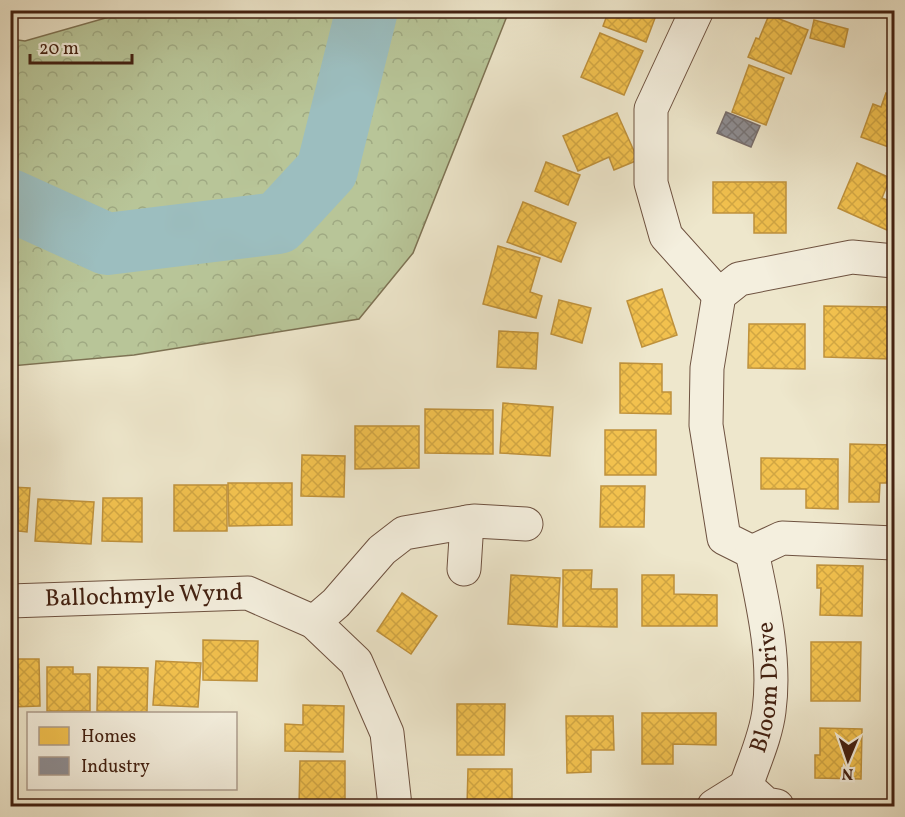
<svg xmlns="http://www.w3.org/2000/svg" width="905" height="817" font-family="Vollkorn,serif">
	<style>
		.forest { fill: url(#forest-crowns); stroke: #7e7354; stroke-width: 1.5 }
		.homes { fill: url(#homes-cross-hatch); stroke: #be913c; stroke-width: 1.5 }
		.industry { fill: url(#industry-cross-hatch); stroke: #776d6b; stroke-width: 1.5 }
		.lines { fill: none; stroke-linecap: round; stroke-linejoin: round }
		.river { stroke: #9cbebf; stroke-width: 62 }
		.minor-casing { stroke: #6e5240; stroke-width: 35 }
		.minor { stroke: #f4efde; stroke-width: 33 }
		.labels { text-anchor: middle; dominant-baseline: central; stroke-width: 6; stroke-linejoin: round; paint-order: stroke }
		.street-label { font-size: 24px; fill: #432111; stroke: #f4efde }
	</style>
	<defs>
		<pattern id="forest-crowns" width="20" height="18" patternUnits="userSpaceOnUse" patternTransform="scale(1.5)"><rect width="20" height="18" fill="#b8c598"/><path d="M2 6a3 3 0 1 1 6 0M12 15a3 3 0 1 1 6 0" fill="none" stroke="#9fa982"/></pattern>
		<pattern id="homes-cross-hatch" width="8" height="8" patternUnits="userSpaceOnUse" patternTransform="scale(1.5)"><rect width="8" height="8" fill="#f2c14e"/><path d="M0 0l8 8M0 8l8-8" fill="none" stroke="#d1a643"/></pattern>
		<pattern id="industry-cross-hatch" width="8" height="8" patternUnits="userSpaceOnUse" patternTransform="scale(1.5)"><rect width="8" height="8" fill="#8d8d92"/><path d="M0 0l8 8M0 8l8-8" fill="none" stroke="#757376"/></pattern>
	</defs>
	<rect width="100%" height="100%" fill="#eee7cc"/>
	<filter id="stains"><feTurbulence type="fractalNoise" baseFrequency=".00333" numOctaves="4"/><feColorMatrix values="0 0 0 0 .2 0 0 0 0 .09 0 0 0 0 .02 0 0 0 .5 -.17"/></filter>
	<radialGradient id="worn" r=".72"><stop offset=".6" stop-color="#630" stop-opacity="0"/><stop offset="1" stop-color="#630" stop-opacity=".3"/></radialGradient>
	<!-- forest -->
	<polygon class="forest" points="130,11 509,11 413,253 359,319 134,355 11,366 11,39 25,41"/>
	<!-- homes -->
	<g class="homes">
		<polygon points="609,10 658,10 646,42 603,26"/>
		<polygon points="769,15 808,30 791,74 748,57 756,38 759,39"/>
		<polygon points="814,20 848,29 844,47 810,38"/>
		<polygon points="600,33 643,51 624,95 581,77"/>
		<polygon points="749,65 784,78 766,125 732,112"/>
		<polygon points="886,93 894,96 894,149 861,137 873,104 881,107"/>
		<polygon points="617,113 638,160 614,170 609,157 578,171 563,136"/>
		<polygon points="546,162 580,175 568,205 535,191"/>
		<polygon points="857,163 890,178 882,198 894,203 894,218 889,231 838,208"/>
		<polygon points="713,182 786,182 786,233 754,233 754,213 713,213"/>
		<polygon points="523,202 576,223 561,262 507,242"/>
		<polygon points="498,246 540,258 530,292 542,296 536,318 483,304"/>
		<polygon points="662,289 677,335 642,347 627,301"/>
		<polygon points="559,300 591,308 582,343 551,334"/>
		<polygon points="824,306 891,307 891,359 824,357"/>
		<polygon points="749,324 805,324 805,369 748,368"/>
		<polygon points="499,331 538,333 536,369 497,367"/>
		<polygon points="620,363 662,364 662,392 671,392 671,414 620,413"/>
		<polygon points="503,403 553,407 550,456 500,453"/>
		<polygon points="425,409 493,410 493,454 425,453"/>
		<polygon points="355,426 419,426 419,468 355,469"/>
		<rect x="605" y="430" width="51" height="45"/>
		<polygon points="850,444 894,445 894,483 880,483 879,502 849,502"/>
		<polygon points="302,455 345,456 344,497 301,496"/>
		<polygon points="761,458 838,459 838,509 806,508 806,489 761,489"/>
		<polygon points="228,483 292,483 292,525 229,526"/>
		<rect x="174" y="485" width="53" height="46"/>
		<polygon points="601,486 645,486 644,527 600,527"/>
		<polygon points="10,487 30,488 27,532 10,530"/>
		<polygon points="103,498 142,498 142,542 102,541"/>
		<polygon points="38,499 94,502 91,544 35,541"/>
		<polygon points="817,565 863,566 862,616 820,615 821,588 817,588"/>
		<polygon points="563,570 592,570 591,589 617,589 617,627 563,626"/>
		<polygon points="511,575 560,578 557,627 508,624"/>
		<polygon points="642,575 674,575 674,594 717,595 717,626 642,626"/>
		<polygon points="402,593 437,616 411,654 377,631"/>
		<polygon points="203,640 258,641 257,681 203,680"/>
		<polygon points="811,642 861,642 860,701 811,701"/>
		<polygon points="10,659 39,659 40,706 10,707"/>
		<polygon points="156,661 201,663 198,707 153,705"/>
		<polygon points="47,667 73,667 73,674 90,674 90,711 47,711"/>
		<polygon points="98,667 148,668 147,712 97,711"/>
		<polygon points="457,704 505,704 504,755 457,755"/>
		<polygon points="303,705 344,706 343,752 285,751 285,724 303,725"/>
		<polygon points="642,713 716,713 716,745 673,744 673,764 642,764"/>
		<polygon points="566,716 613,716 614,750 591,750 591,772 567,773"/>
		<polygon points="820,728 862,729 861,779 815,778 815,755 820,755"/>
		<polygon points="300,761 345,761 345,806 299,806"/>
		<polygon points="468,769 512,769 512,806 467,806"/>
	</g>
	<!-- industry -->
	<polygon class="industry" points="726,112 760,126 751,147 717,133"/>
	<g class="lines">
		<!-- river -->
		<polyline class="river" points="10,200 107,244 278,223 327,170 367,10"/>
		<defs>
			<g id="minor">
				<polyline points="697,10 651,109 651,183 666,236 719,295"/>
				<polyline points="752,552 724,538 706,425 707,368 719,295 739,279 852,257 894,261"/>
				<polyline points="752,552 782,538 894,543"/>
				<polyline points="464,569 467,522"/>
				<path id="s1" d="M 10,601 L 248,593 L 314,622 L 356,662 L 387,733 L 395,806"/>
				<polyline points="314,622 336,603 382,550 404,533 474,521 526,524"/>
				<path id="s2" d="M 746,786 C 754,762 766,736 769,711 C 776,659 763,604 752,552"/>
				<polyline points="746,786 766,804 777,806"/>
				<polyline points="714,806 746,786"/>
			</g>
		</defs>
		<!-- minor casing -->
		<use href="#minor" class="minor-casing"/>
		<!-- minor -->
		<use href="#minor" class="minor"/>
	</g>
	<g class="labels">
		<!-- street labels -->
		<g class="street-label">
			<text stroke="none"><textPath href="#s1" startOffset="134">Ballochmyle Wynd</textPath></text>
			<text stroke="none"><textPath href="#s2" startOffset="102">Bloom Drive</textPath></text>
		</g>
	</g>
	<!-- margin -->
	<rect width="905" height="817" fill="none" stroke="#eee7cc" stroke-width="36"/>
	<rect x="12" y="12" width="881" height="793" fill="none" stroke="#432111" stroke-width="3"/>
	<rect x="18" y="18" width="869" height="781" fill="none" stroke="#432111" stroke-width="1.5"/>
	<!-- legend -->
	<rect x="27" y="712" width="210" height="78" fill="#f4efde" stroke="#ad9d8c" stroke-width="1.5"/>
	<rect x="39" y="727" width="30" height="18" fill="#f2c14e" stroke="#ad9d8c" stroke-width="1.5"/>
	<text x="81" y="742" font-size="18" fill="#432111">Homes</text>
	<rect x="39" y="757" width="30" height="18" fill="#8d8d92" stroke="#ad9d8c" stroke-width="1.5"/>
	<text x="81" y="772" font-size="18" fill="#432111">Industry</text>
	<!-- north arrow -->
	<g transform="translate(848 760) rotate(182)" stroke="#f4efde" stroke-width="4.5" paint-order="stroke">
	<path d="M0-4.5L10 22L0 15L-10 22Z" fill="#432111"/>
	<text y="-9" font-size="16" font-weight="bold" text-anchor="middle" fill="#432111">N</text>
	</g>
	<!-- scale -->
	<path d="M30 54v9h102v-9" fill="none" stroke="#432111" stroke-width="3"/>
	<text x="39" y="54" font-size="18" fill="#432111" stroke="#f4efde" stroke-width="4.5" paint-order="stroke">20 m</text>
	<rect width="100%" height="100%" filter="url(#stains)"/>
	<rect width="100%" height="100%" fill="url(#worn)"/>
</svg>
